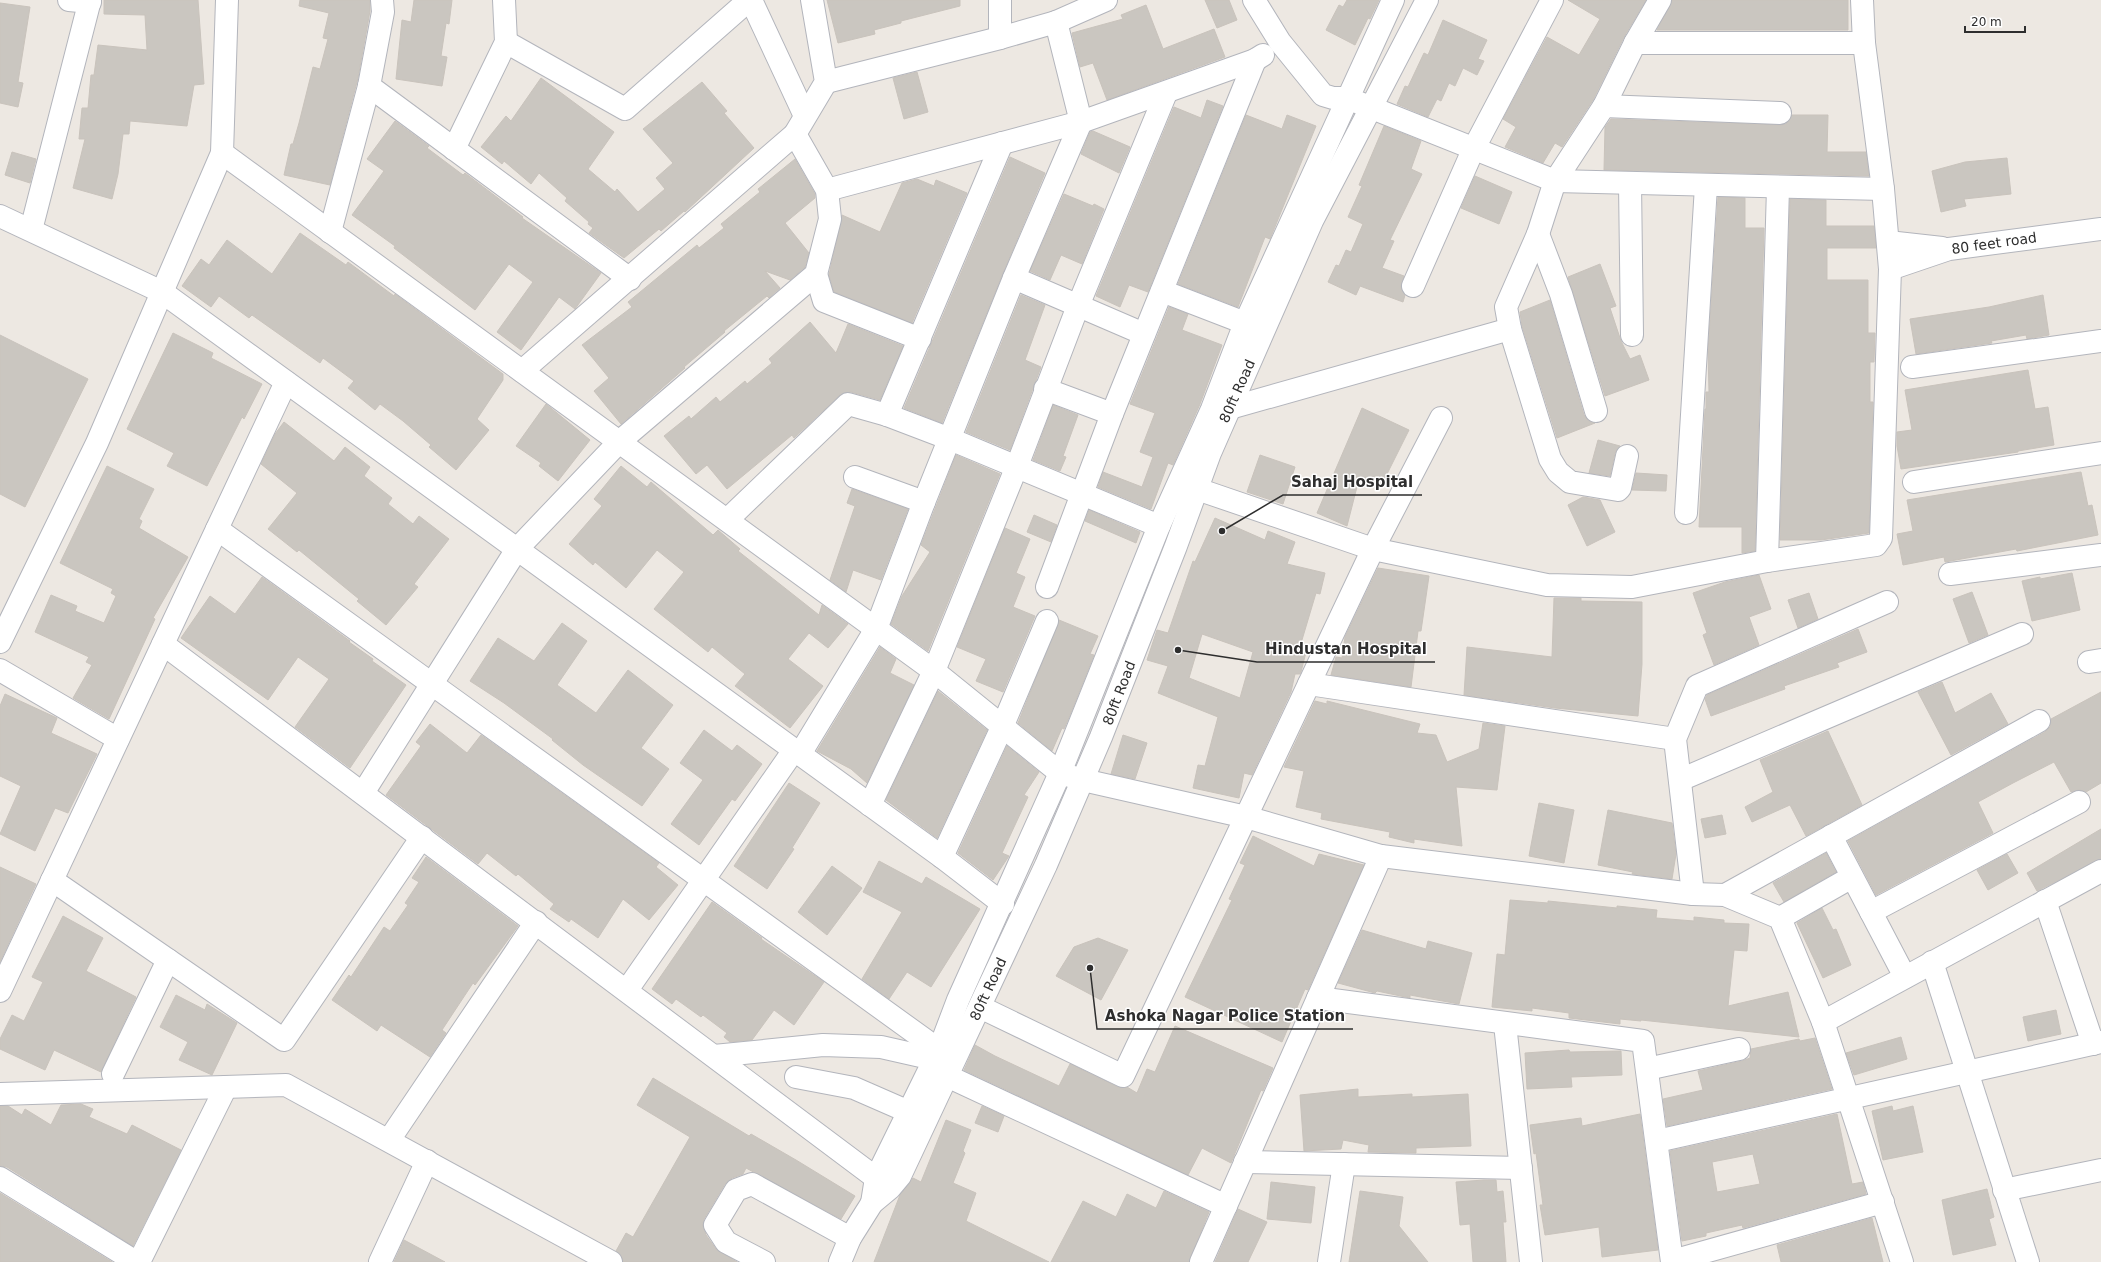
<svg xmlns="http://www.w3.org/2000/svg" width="2101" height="1262" font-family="'DejaVu Sans',sans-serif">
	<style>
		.building { fill: #cac6c0; stroke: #c9c3bc; fill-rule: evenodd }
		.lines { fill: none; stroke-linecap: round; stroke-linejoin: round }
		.minor-casing { stroke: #b3b5bc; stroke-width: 24 }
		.secondary-casing { stroke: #b3b5bc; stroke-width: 24 }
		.minor { stroke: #fff; stroke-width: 22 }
		.secondary { stroke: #fff; stroke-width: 22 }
		.labels { text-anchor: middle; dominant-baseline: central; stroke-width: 3; stroke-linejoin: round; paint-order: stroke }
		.street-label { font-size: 14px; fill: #2e2e2e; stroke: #fff }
		.leader { fill: none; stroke: #2e2e2e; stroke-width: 1.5 }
		.callout-dot { fill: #2e2e2e; stroke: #fff; stroke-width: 1.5 }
		.callout-label { font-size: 15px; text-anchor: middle; font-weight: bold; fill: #2e2e2e; stroke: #fff; stroke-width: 3; stroke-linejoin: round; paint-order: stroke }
	</style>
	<rect width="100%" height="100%" fill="#ede8e2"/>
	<!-- building -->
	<g class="building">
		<polygon points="104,0 198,0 204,84 194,85 187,126 130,121 129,134 123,134 118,174 112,199 73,188 85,139 79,139 82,108 88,108 91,75 94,75 98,45 147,50 145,15 104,14"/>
		<polygon points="300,0 370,0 370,11 358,78 330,185 284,175 291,144 293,144 299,123 313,67 320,69 328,39 323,38 329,13 299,6"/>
		<polygon points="414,0 452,0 449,24 446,23 441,56 447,57 442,86 396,79 402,20 411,22"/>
		<polygon points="827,0 960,0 960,6 901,21 901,23 874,30 875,34 838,43"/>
		<polygon points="1205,0 1229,0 1237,20 1217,28"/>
		<polygon points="1347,0 1379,0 1370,19 1368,18 1355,45 1326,30 1339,5 1343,7"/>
		<polygon points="1568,0 1646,0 1624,37 1593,100 1562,147 1555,143 1543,163 1505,147 1516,127 1503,119 1547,37 1579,55 1600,19"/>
		<polygon points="1672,0 1848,0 1848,30 1657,30"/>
		<polygon points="0,3 30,7 18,82 23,83 18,107 0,103"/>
		<polygon points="1146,5 1163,49 1214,29 1225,57 1107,100 1093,63 1080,67 1072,33 1123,19 1121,15"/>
		<polygon points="1443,20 1487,40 1478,59 1484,61 1477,75 1463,68 1455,86 1449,83 1441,101 1437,99 1428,117 1397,104 1405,86 1408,87 1424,53 1428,55"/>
		<polygon points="917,72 928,112 904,119 893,78"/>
		<polygon points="541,78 614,132 588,169 615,192 617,189 638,212 665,189 656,178 673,163 643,129 702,82 727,111 724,113 754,148 685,212 684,211 661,231 659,229 624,258 589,233 593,228 588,224 589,222 565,201 567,198 539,173 531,184 504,161 502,164 481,147 506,116 511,121"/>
		<polygon points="1207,100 1223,106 1148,292 1129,285 1120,307 1096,296 1174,107 1201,118"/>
		<polygon points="1246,115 1282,129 1287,115 1316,126 1270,239 1265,237 1238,307 1178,284"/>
		<polygon points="1792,115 1828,115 1827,152 1866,152 1869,176 1604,170 1605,127 1611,119 1780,125 1786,124"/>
		<polygon points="395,121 429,146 427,148 463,175 465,173 523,217 522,218 601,273 575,309 559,297 521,350 497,332 533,282 509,264 475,310 394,248 395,246 352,215 384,171 367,159"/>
		<polygon points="1384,126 1421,141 1411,169 1422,174 1390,240 1394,241 1382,268 1404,276 1401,287 1405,295 1403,302 1360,286 1356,295 1328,282 1336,265 1339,266 1346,250 1351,252 1363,224 1348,217 1362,186 1359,185"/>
		<polygon points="1093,131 1130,147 1119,173 1081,154 1090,132"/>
		<polygon points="12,152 36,159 30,183 5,175"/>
		<polygon points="1010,157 1045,173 1003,273 942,423 904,408"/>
		<polygon points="2007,158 2011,194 1964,199 1966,206 1941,212 1932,171 1965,162"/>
		<polygon points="795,159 815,194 815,198 785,223 809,253 805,267 790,280 765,271 780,288 769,298 767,296 724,331 725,332 684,367 685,368 621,424 594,391 609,378 582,345 632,307 628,302 697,245 699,248 724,228 721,224 760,192 758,189"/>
		<polygon points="1475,176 1512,192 1499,224 1461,208"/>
		<polygon points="917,179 934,186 936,180 967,193 912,323 834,292 829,275 842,215 880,232 902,183"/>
		<polygon points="1064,194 1093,206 1094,204 1104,209 1082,264 1061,255 1050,280 1030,271"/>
		<polygon points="1718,197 1745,198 1745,228 1764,228 1755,551 1742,553 1742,527 1699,527 1705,409 1706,409 1706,392 1709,392 1708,352"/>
		<polygon points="1790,199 1826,200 1826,226 1874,226 1876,248 1827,248 1827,280 1868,280 1868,333 1875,333 1874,362 1870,362 1870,402 1873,402 1869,533 1821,540 1780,540"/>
		<polygon points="300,233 346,265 348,262 394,296 395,294 503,374 503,380 477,419 489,430 456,470 429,447 431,445 403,421 380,404 375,410 348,388 354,381 323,358 320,363 252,315 249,318 219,296 211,307 182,286 201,259 209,265 227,240 272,274"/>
		<polygon points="1600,264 1616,306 1610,308 1621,341 1630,359 1640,355 1649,380 1605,396 1568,277"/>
		<polygon points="1021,295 1045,305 1025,360 1041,367 1010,450 966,432"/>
		<polygon points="2043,295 2049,335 2027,339 2026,335 1991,341 1992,343 1916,354 1910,319 1989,307"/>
		<polygon points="1550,300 1584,415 1588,420 1595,423 1557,438 1522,326 1520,312"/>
		<polygon points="1169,307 1188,314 1182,330 1222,345 1200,404 1173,465 1168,463 1151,509 1098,487 1103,472 1142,487 1153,457 1140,452 1155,413 1130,404"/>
		<polygon points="810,322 836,353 848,324 903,346 880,400 851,392 840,395 794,438 792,435 727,489 707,465 696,474 664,436 689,416 691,419 716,397 720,402 745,381 747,384 772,363 769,359"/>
		<polygon points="173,333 213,353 211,358 262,384 244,419 242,417 207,486 167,466 174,453 127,429"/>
		<polygon points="0,335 88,379 25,507 0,494"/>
		<polygon points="2028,370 2035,409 2048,407 2054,445 2018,451 2018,452 1901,469 1897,446 1897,432 1912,430 1905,390"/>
		<polygon points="546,404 590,440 558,481 539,466 541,463 516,446"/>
		<polygon points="1053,405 1078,415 1063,456 1066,457 1060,471 1033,460"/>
		<polygon points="1362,408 1409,430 1382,484 1359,479 1347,526 1317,513"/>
		<polygon points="284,422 334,461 345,447 370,467 364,476 392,498 388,504 413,524 419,516 449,539 414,584 418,587 386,625 357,601 359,599 299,550 297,552 268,529 297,493 261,464 275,434"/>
		<polygon points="1598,440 1620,446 1615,453 1610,476 1589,473"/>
		<polygon points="956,455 1000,474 928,651 891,624 902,596 930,552 921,545"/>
		<polygon points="1260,455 1295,467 1283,504 1247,492"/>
		<polygon points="107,466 154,489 139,519 142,521 139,528 188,557 153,618 155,619 109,719 73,698 92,665 86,662 89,657 35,632 51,595 77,606 75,611 104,623 116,596 111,593 113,589 60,563"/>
		<polygon points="621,466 647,487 651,482 713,535 718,530 740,549 738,551 819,615 822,605 848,624 828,648 809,633 788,659 823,686 790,728 735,686 745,674 712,647 708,652 654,609 684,572 657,550 626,588 595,562 593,565 569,544 602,506 594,499"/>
		<polygon points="2081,472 2088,506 2092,505 2098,535 2017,551 2016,549 1945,562 1944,557 1903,565 1897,534 1913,531 1907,500"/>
		<polygon points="1636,473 1667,475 1666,491 1632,490"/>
		<polygon points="852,489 908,509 881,580 853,570 846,592 830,580 855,506 847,503"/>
		<polygon points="1583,497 1600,500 1615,532 1587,546 1568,505"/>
		<polygon points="1089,510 1140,532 1136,543 1085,521"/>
		<polygon points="1034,515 1057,525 1051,542 1027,532"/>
		<path d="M 1215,518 L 1265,540 L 1268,531 L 1295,542 L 1287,564 L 1325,573 L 1320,594 L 1316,593 L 1299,650 L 1306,652 L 1301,672 L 1300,674 L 1295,674 L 1291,692 L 1252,775 L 1244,773 L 1239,798 L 1193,788 L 1198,765 L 1205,766 L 1218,717 L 1158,693 L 1168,666 L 1147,660 L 1157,630 L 1168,633 L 1193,561 L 1195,562 ZM 1202,634 L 1253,652 L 1240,698 L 1189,678 Z"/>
		<polygon points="1005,528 1030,539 1016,573 1025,577 1013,607 1035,616 1003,692 976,681 986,659 957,647"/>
		<polygon points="1378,568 1429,576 1421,631 1418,631 1411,687 1331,675 1336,657 1342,658 1345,637"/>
		<polygon points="2072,573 2080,610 2032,621 2022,581 2040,577 2040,579"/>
		<polygon points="1759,575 1771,609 1749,617 1759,645 1714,665 1703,635 1707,633 1693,593 1725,582"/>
		<polygon points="262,577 350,641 349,642 373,659 372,661 406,685 350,768 295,727 329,679 298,657 268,700 181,638 210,596 235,614"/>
		<polygon points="1972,592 1988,635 1969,643 1953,599"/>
		<polygon points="1809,593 1818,619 1798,628 1788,600"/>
		<polygon points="1554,598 1581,598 1581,601 1642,602 1642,664 1638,716 1555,708 1464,695 1467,647 1552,657"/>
		<polygon points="1059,620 1098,636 1090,654 1094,655 1070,715 1064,729 1062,728 1052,751 1018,723"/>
		<polygon points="562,623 587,641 557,685 596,713 628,670 673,705 641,748 669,769 642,806 583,765 552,740 553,739 504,703 470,681 498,638 534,661"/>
		<polygon points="1858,629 1867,652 1837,663 1839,667 1784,686 1785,689 1711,716 1705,699 1707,695"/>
		<polygon points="880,647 896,659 890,673 914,685 867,783 851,769 817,751"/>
		<polygon points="1942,682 1955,713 1991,693 2008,724 1951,755 1918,692"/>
		<polygon points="938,691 987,730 937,838 886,800"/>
		<polygon points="2101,692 2101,783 2086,792 2079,790 2071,792 2054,762 2013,783 1978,802 1993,833 1876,895 1848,841 2045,732 2050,727 2051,719"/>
		<polygon points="5,694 57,718 51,733 97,754 68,813 55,808 35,851 0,834 21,786 0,776 0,706"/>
		<polygon points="1315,701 1327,704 1327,701 1420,724 1417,733 1436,735 1447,762 1479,749 1483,723 1505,726 1497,790 1456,787 1462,846 1414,839 1414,843 1389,837 1390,832 1321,819 1322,813 1296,807 1304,771 1284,767"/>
		<polygon points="430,724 467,753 481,735 659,863 656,867 678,885 649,920 623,899 598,938 571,919 569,922 550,909 554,904 518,874 516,876 487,853 478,864 386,795 421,746 416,742"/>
		<polygon points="704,730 732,751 737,745 762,764 735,801 732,799 699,845 671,824 703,780 680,763"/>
		<polygon points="1828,731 1862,805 1806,836 1790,805 1752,822 1745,807 1773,792 1760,760"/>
		<polygon points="1123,735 1147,743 1135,779 1111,774"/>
		<polygon points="1007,746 1039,772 1024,795 1028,797 1002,853 1009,856 993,880 958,853"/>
		<polygon points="789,783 820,803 792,848 794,849 767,889 734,866"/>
		<polygon points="1539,803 1574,810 1564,863 1529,856"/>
		<polygon points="1608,810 1672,823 1676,854 1672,879 1632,874 1633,872 1598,865"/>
		<polygon points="1722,815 1726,834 1705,838 1701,819"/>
		<polygon points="2101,829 2101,859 2037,891 2027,873"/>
		<polygon points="1253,836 1314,866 1319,854 1364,865 1308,990 1305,989 1282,1042 1185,997 1232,900 1229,899 1245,865 1240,863"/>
		<polygon points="1826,853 1836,872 1784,902 1773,883"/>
		<polygon points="2007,854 2018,873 1988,890 1977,870"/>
		<polygon points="426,857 518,926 475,985 473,983 442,1030 446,1033 430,1057 381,1025 377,1031 332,1000 349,975 351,977 384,927 390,931 408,905 405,903 419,882 412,878"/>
		<polygon points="879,861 922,884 926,877 980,909 931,987 907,972 889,999 862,979 902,912 863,892"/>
		<polygon points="832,866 862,888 827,935 798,912"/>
		<polygon points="0,867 36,884 0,962"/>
		<polygon points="1510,900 1548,903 1548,901 1617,908 1617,906 1657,910 1656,918 1694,921 1694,917 1724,920 1724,923 1749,924 1747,951 1734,950 1728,1006 1788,992 1799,1037 1641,1020 1641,1021 1620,1019 1620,1024 1569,1018 1569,1013 1532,1008 1532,1011 1492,1007 1497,954 1505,955"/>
		<polygon points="712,902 762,938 761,939 824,982 794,1025 774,1010 752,1040 730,1042 724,1037 727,1033 703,1015 701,1017 676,999 672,1004 652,989"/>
		<polygon points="1822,908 1833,930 1836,929 1851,965 1823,978 1797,923"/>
		<polygon points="63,916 103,938 86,971 136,997 101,1072 54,1050 45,1070 0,1049 0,1039 12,1015 24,1021 43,982 32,977"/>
		<polygon points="1362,930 1426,949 1428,941 1472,953 1459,1004 1410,995 1410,998 1377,991 1375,993 1338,983"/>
		<polygon points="1098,938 1128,950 1101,1000 1056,976 1074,947"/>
		<polygon points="176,995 205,1010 207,1004 237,1023 212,1075 179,1060 188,1042 160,1027"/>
		<polygon points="2056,1010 2061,1034 2028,1041 2023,1017"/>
		<polygon points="1175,1026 1273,1068 1263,1091 1261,1090 1231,1163 1202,1148 1188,1175 964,1070 975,1045 995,1056 1059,1086 1070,1064 1118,1087 1127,1087 1137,1093 1147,1069 1155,1072"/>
		<polygon points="1901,1037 1907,1059 1854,1075 1846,1053"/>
		<polygon points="1815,1038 1832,1089 1667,1126 1663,1099 1703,1090 1698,1071 1742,1061 1750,1058 1751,1049 1799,1039 1800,1041"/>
		<polygon points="1569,1050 1570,1052 1621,1051 1622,1075 1571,1077 1572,1087 1527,1089 1525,1053"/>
		<polygon points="653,1078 749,1136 751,1134 796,1160 855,1196 841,1219 746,1168 743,1174 732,1178 725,1184 704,1219 703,1225 706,1235 716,1249 737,1262 623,1262 621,1255 616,1251 626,1233 633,1237 690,1137 637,1105"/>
		<polygon points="1358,1089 1358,1097 1412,1094 1412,1097 1468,1094 1471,1146 1416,1148 1416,1153 1368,1152 1369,1145 1343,1140 1341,1149 1304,1151 1300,1095"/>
		<polygon points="81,1104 93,1109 89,1117 127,1134 132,1125 181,1150 133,1246 7,1167 0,1166 0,1106 8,1106 22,1115 25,1109 51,1125 61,1105"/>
		<polygon points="982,1106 1004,1116 998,1132 975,1123"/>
		<polygon points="1892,1106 1893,1111 1913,1106 1923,1152 1883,1160 1872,1111"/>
		<polygon points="1640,1114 1658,1250 1602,1257 1599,1227 1545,1235 1540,1205 1543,1205 1536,1153 1534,1154 1530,1125 1581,1118 1582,1126"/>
		<path d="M 1837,1114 L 1852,1184 L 1863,1182 L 1866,1194 L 1743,1228 L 1742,1225 L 1706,1233 L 1706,1236 L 1682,1241 L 1670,1151 ZM 1753,1154 L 1760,1184 L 1717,1192 L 1712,1162 Z"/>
		<polygon points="946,1120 971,1130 963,1151 965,1153 953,1183 976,1193 966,1221 1049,1262 874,1262 900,1195 913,1178 921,1182"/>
		<polygon points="1484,1180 1496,1180 1497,1192 1503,1191 1506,1222 1503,1222 1506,1262 1473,1262 1470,1224 1460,1225 1456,1182"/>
		<polygon points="1271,1182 1315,1187 1311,1223 1267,1219"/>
		<polygon points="1987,1189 1994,1217 1989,1219 1996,1245 1953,1255 1942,1200"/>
		<polygon points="1164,1191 1209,1212 1189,1262 1051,1262 1083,1201 1116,1217 1127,1194 1156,1208"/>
		<polygon points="1360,1191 1403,1197 1399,1226 1428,1262 1349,1262"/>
		<polygon points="0,1193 112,1262 0,1262"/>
		<polygon points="1238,1209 1267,1222 1248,1262 1215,1262"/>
		<polygon points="1872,1218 1883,1262 1781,1262 1777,1245"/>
		<polygon points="404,1240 445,1262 394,1262"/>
	</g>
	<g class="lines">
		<defs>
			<g id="minor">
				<polyline points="69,0 90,2"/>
				<polyline points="751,0 805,116"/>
				<polyline points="1000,0 1000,38"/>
				<polyline points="1254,0 1280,42 1323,95 1333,98 1347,98 1555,181 1883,189"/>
				<polyline points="506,42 625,109 749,0"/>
				<polyline points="1635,43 1864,43"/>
				<polyline points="826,82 1000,38 1056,22 1106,0"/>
				<polyline points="369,86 630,279"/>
				<polyline points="1604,106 1780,113"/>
				<polyline points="454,149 506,42 504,0"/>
				<polyline points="222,153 934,671 1060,773 1083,780 1246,817 1381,856 1693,894 1725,895 1780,918 1823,1022 1902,1262"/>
				<polyline points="1630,183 1632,335"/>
				<polyline points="827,190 1081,122 1255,60 1263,55"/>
				<polyline points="0,216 162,292 942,857 1003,904"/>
				<polyline points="31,230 90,0"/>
				<polyline points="330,232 369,86 383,12 382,0"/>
				<polyline points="1538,234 1561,294 1596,411"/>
				<polyline points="1888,242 1942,248"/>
				<polyline points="1890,269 1949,249 2101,229"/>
				<polyline points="816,274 824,301 920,339"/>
				<polyline points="1014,278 1144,334"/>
				<polyline points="1413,286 1473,150 1552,0"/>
				<polyline points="1162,291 1245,323"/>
				<polyline points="1912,367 2101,341"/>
				<polyline points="522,371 795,134 826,82 812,0"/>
				<polyline points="1045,389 1112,414"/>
				<polyline points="1230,408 1510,329"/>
				<polyline points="887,415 1002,143"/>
				<polyline points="1627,456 1620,488 1618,490 1570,482 1558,472 1550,459 1510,329 1506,307 1538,234 1555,181 1604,106 1635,43 1660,0"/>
				<polyline points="855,477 924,502"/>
				<polyline points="1914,482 2101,453"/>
				<polyline points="1197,489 1373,549 1547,585 1632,587 1767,561 1876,545 1881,538 1890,269 1883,189 1864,43 1862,0"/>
				<polyline points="1686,513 1706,186"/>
				<polyline points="727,520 848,404 887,415 950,439 1159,526"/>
				<polyline points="217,529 939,1050"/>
				<polyline points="1767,561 1778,188"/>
				<polyline points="1950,574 2101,555"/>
				<polyline points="1047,587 1112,414 1255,60"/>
				<polyline points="163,644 876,1178"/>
				<polyline points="2089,662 2101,660"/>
				<polyline points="0,670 118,739"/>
				<polyline points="1309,684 1675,739"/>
				<polyline points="800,754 876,629 924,502 1014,278 1081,122 1056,22"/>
				<polyline points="1680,780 2022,634"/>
				<polyline points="363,793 517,549 619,442 816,274 830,219 827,190 795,134"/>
				<polyline points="870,805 934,671 1017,466 1078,306 1166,93"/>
				<polyline points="1831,836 1905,977"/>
				<polyline points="942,857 1003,725 1047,621"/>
				<polyline points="52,880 284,1040 422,837"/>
				<polyline points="1693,894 1675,739 1697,686 1887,602"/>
				<polyline points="1725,895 2039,721"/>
				<polyline points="2045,901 2093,1044"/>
				<polyline points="1871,912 2079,802"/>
				<polyline points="1780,918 1852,877"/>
				<polyline points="1932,962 2028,1262"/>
				<polyline points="627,990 794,750"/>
				<polyline points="0,991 286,382"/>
				<polyline points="1318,998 1643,1041 1672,1262"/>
				<polyline points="980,1007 1123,1076 1373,549 1441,418"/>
				<polyline points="1823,1022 2101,871"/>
				<polyline points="1505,1024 1531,1262"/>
				<polyline points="714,1056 823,1045 881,1047 934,1059"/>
				<polyline points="930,1068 1226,1206"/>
				<polyline points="1647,1069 1739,1049"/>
				<polyline points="113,1074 168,960"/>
				<polyline points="796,1077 854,1088 909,1112"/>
				<polyline points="0,1094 286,1085 611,1262"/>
				<polyline points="389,1140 536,922"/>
				<polyline points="1657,1141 2101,1042"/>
				<polyline points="1245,1162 1521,1168"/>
				<polyline points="0,1178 136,1262"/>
				<polyline points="2004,1190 2101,1170"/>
				<polyline points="1672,1261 1883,1202"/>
				<polyline points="139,1262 226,1087"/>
				<polyline points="380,1262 427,1161"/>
				<polyline points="764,1262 726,1242 715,1225 736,1190 752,1184 850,1238"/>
				<polyline points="1201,1262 1381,856"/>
				<polyline points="1329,1262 1344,1164"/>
			</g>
			<g id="secondary">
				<polyline points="0,642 97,443 222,153 227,0"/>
				<polyline points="872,1203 876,1178 939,1050 958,1000 1060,773 1159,526 1212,409 1245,323 1393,0"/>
				<polyline points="840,1262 850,1238 872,1203 890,1188 900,1176 1046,865 1101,737 1176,546 1210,453 1312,221 1427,0"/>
			</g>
		</defs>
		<!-- minor casing -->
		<use href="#minor" class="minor-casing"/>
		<!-- secondary casing -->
		<use href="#secondary" class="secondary-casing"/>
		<!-- minor -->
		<use href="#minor" class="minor"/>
		<!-- secondary -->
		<use href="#secondary" class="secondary"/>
	</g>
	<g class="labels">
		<!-- street labels -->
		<g class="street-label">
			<text transform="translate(1994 243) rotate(-8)">80 feet road</text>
			<text transform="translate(1237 391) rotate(-66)">80ft Road</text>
			<text transform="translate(1119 693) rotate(-69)">80ft Road</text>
			<text transform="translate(988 989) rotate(-65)">80ft Road</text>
		</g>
	</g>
	<!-- callouts -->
	<path class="leader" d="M1222 531L1283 495H1422M1178 650L1257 662H1435M1090 968L1097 1029H1353"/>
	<g class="callout-dot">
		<circle cx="1222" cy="531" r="4"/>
		<circle cx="1178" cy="650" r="4"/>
		<circle cx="1090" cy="968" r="4"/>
	</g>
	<g class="callout-label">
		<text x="1352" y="487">Sahaj Hospital</text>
		<text x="1346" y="654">Hindustan Hospital</text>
		<text x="1225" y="1021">Ashoka Nagar Police Station</text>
	</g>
	<!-- scale -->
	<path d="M1965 26v6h60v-6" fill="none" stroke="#2e2e2e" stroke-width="2"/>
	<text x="1971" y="26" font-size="12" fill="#2e2e2e" stroke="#ffffff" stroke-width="3" paint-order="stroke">20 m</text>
</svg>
